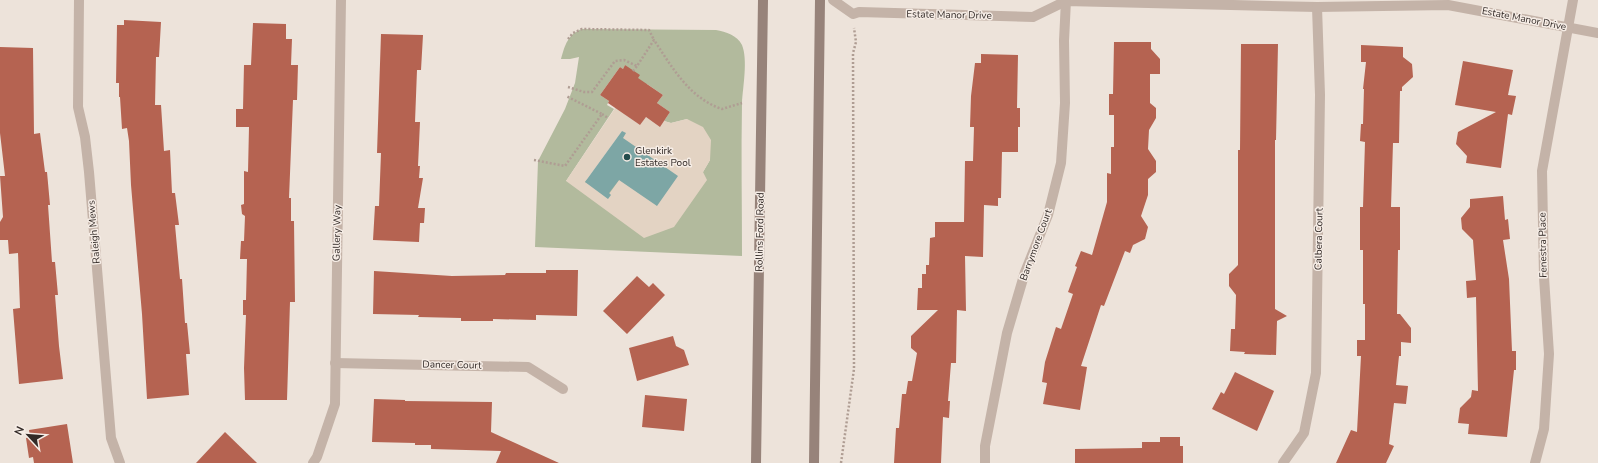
<svg xmlns="http://www.w3.org/2000/svg" width="1598" height="463" font-family="'Nunito Sans',sans-serif">
	<style>
		.green { fill: #b2ba9d; fill-rule: evenodd }
		.plaza { fill: #e3d3c3; fill-rule: evenodd }
		.water { fill: #7da6a5 }
		.building { fill: #b56351 }
		.lines { fill: none; stroke-linecap: round; stroke-linejoin: round }
		.path { stroke: #af9d93; stroke-width: 2.5; stroke-dasharray: 2 2; stroke-linecap: butt }
		.minor { stroke: #c4b3a8; stroke-width: 10 }
		.secondary { stroke: #97837a; stroke-width: 10 }
		.poi-dot { fill: #234d4d; stroke: #f6ede6; stroke-width: 1.5 }
		.labels { text-anchor: middle; dominant-baseline: central; stroke-width: 3; stroke-linejoin: round; paint-order: stroke }
		.street-label { font-size: 10px; fill: #322a27; stroke: #f6ede6 }
		.poi-label { font-size: 10px; fill: #322a27; stroke: #f6ede6; text-anchor: start }
	</style>
	<rect width="100%" height="100%" fill="#ede3da"/>
	<!-- green -->
	<path class="green" d="M 582,29 L 716,30 C 726,32 737,35 742,45 C 748,60 743,86 742,103 C 741,153 742,205 742,256 L 535,247 L 538,161 L 565,109 L 575,83 L 579,57 L 570,59 L 561,59 C 565,45 568,34 582,29 ZM 625,65 L 643,88 L 647,84 L 663,95 L 657,103 L 670,112 L 664,121 L 671,123 L 687,119 L 710,160 L 703,172 L 566,181 L 614,109 L 607,105 L 609,101 L 600,95 L 620,67 L 623,69 Z"/>
	<!-- plaza -->
	<path class="plaza" d="M 618,104 L 627,116 L 640,125 L 646,117 L 660,126 L 664,121 L 671,123 L 687,119 L 703,127 L 711,140 L 710,160 L 703,172 L 707,180 L 674,227 L 644,238 L 566,181 ZM 622,131 L 623,138 L 619,180 L 609,194 L 585,182 Z"/>
	<!-- water -->
	<polygon class="water" points="622,131 626,133 623,138 678,176 657,206 619,180 609,193 611,195 608,199 585,182"/>
	<!-- building -->
	<g class="building">
		<polygon points="124,20 161,22 159,57 156,57 155,105 161,105 164,151 170,150 172,193 175,193 179,225 175,225 180,279 182,279 185,323 187,323 190,354 186,354 189,395 147,399 142,314 131,185 129,141 127,128 122,129 120,97 119,97 119,83 116,83 117,25 124,25"/>
		<polygon points="253,23 286,24 286,39 292,39 291,65 298,65 297,100 293,100 289,198 291,198 291,221 294,221 295,302 290,302 287,400 245,400 244,368 246,315 243,315 243,300 246,300 247,259 240,259 241,241 244,241 245,216 242,214 241,205 244,204 244,171 248,172 249,127 236,127 236,109 243,109 244,65 251,65"/>
		<polygon points="381,34 423,35 421,70 417,70 415,122 420,122 418,166 420,166 419,178 423,178 418,208 425,208 424,223 420,223 419,242 373,240 375,206 379,206 381,153 377,153"/>
		<polygon points="1114,42 1151,42 1151,49 1160,59 1160,74 1150,74 1150,103 1156,108 1156,118 1149,130 1148,149 1156,161 1156,172 1148,179 1148,195 1141,216 1148,227 1145,239 1133,245 1130,253 1125,251 1104,306 1101,305 1081,366 1087,367 1080,410 1043,404 1047,383 1042,382 1045,362 1056,327 1061,329 1073,294 1068,292 1077,267 1075,266 1081,251 1092,255 1107,202 1107,173 1111,174 1111,147 1114,147 1114,115 1109,115 1109,94 1113,94"/>
		<polygon points="1241,44 1278,44 1276,140 1275,140 1275,309 1287,316 1277,321 1276,355 1244,354 1245,352 1230,351 1231,329 1235,329 1236,295 1229,286 1229,274 1238,265 1238,150 1240,150"/>
		<polygon points="1361,45 1403,47 1403,57 1412,64 1413,77 1402,87 1402,91 1400,91 1399,143 1393,143 1391,207 1400,207 1400,250 1398,250 1397,314 1400,314 1411,328 1411,343 1401,342 1401,356 1399,356 1396,385 1408,386 1406,404 1394,403 1389,444 1394,446 1386,463 1336,463 1351,430 1357,432 1361,356 1357,356 1357,340 1365,340 1365,304 1363,304 1363,250 1360,250 1360,207 1363,207 1365,142 1360,141 1361,124 1363,124 1364,89 1363,89 1366,62 1361,62"/>
		<polygon points="0,47 33,48 34,134 40,133 45,172 47,172 50,205 48,205 52,262 55,262 58,295 55,295 59,346 63,379 19,384 13,309 20,308 18,253 9,254 8,240 0,240 0,222 3,217 0,176 5,176 0,133"/>
		<polygon points="981,54 1018,55 1017,108 1020,108 1020,127 1018,127 1018,152 1002,152 1001,198 998,198 998,206 984,205 983,257 965,256 966,311 957,310 956,363 951,363 948,401 950,401 949,418 943,417 941,463 894,463 896,428 899,428 902,394 906,394 908,381 912,381 917,353 911,348 911,336 938,310 917,310 918,288 922,288 922,274 926,274 926,265 929,265 930,238 935,237 935,222 964,222 965,161 973,161 974,127 970,127 971,96 975,63 981,63"/>
		<polygon points="1463,61 1513,70 1508,95 1516,96 1512,115 1508,114 1501,168 1466,163 1467,156 1456,144 1458,132 1496,112 1455,105"/>
		<polygon points="625,65 640,75 638,78 663,95 657,103 670,112 660,127 646,117 640,125 608,103 609,101 600,95 620,67 623,69"/>
		<polygon points="1503,196 1505,220 1508,219 1510,239 1503,240 1509,279 1512,351 1516,351 1516,370 1514,370 1507,437 1468,434 1469,424 1458,423 1460,408 1471,397 1472,390 1478,391 1476,297 1467,298 1466,281 1476,280 1473,240 1462,229 1461,218 1470,207 1470,199"/>
		<polygon points="546,270 578,270 577,316 536,315 536,320 493,319 493,321 461,321 461,318 418,317 419,315 373,314 374,271 452,276 505,275 506,273 546,273"/>
		<polygon points="637,276 649,287 653,283 665,295 627,334 603,311"/>
		<polygon points="673,336 676,346 684,350 689,365 637,381 629,348"/>
		<polygon points="1235,372 1274,391 1257,431 1212,409 1221,392 1224,394"/>
		<polygon points="645,395 687,399 684,431 642,427"/>
		<polygon points="374,399 405,400 405,401 492,402 491,432 559,463 496,463 501,451 431,449 431,445 415,445 415,443 372,442"/>
		<polygon points="67,424 73,463 34,463 33,457 29,458 26,438 30,437 29,430"/>
		<polygon points="225,432 257,463 196,463"/>
		<polygon points="1160,437 1180,437 1180,446 1183,446 1183,463 1075,463 1075,449 1142,448 1142,442 1160,442"/>
	</g>
	<g class="lines">
		<!-- path -->
		<g class="path">
			<polyline points="568,39 573,33 582,29 649,30 654,40"/>
			<polyline points="633,71 637,66"/>
			<path d="M 568,87 L 584,92 L 592,92 L 615,61 L 624,60 L 637,66 L 654,40 C 672,67 689,98 722,109 L 742,103"/>
			<polyline points="602,114 608,118"/>
			<polyline points="534,160 565,166 602,114 566,96"/>
			<polyline points="841,463 854,369 853,53 856,42 854,28"/>
		</g>
		<!-- minor -->
		<g class="minor">
			<polyline points="79,0 78,107 85,137 89,172 111,438 120,463"/>
			<polyline points="833,0 853,14 859,12 1033,17 1066,1 1317,7 1448,5 1598,33"/>
			<polyline points="335,363 528,367 563,389"/>
			<polyline points="313,463 317,457 335,404 341,0"/>
			<polyline points="985,463 985,446 1007,333 1025,272 1048,215 1061,163 1065,103 1064,41 1066,0"/>
			<polyline points="1283,463 1304,433 1316,373 1320,95 1317,7"/>
			<polyline points="1535,463 1544,429 1549,354 1544,277 1542,171 1573,0"/>
		</g>
		<!-- secondary -->
		<g class="secondary">
			<polyline points="756,463 763,0"/>
			<polyline points="814,463 820,0"/>
		</g>
	</g>
	<!-- markers -->
	<circle class="poi-dot" cx="627" cy="157" r="4"/>
	<g class="labels">
		<!-- street labels -->
		<g class="street-label">
			<text transform="translate(949 15) rotate(1)">Estate Manor Drive</text>
			<text transform="translate(1524 19) rotate(11)">Estate Manor Drive</text>
			<text transform="translate(94 232) rotate(-95)">Raleigh Mews</text>
			<text transform="translate(760 232) rotate(-89)">Rollins Ford Road</text>
			<text transform="translate(337 233) rotate(-89)">Gallery Way</text>
			<text transform="translate(1319 239) rotate(-89)">Calbera Court</text>
			<text transform="translate(1036 245) rotate(-70)">Barrymore Court</text>
			<text transform="translate(1543 245) rotate(-91)">Fenestra Place</text>
			<text transform="translate(452 365) rotate(1)">Dancer Court</text>
		</g>
		<!-- poi labels -->
		<g class="poi-label">
			<text x="635" y="151">Glenkirk<tspan x="635" dy="12">Estates Pool</tspan></text>
		</g>
	</g>
	<!-- north arrow -->
	<g transform="translate(28 435) rotate(296)" stroke="#f6ede6" stroke-width="3" paint-order="stroke">
	<path d="M0-3L7 15L0 10L-7 15Z" fill="#322a27"/>
	<text y="-6" font-size="11" font-weight="bold" text-anchor="middle" fill="#322a27">N</text>
	</g>
</svg>
